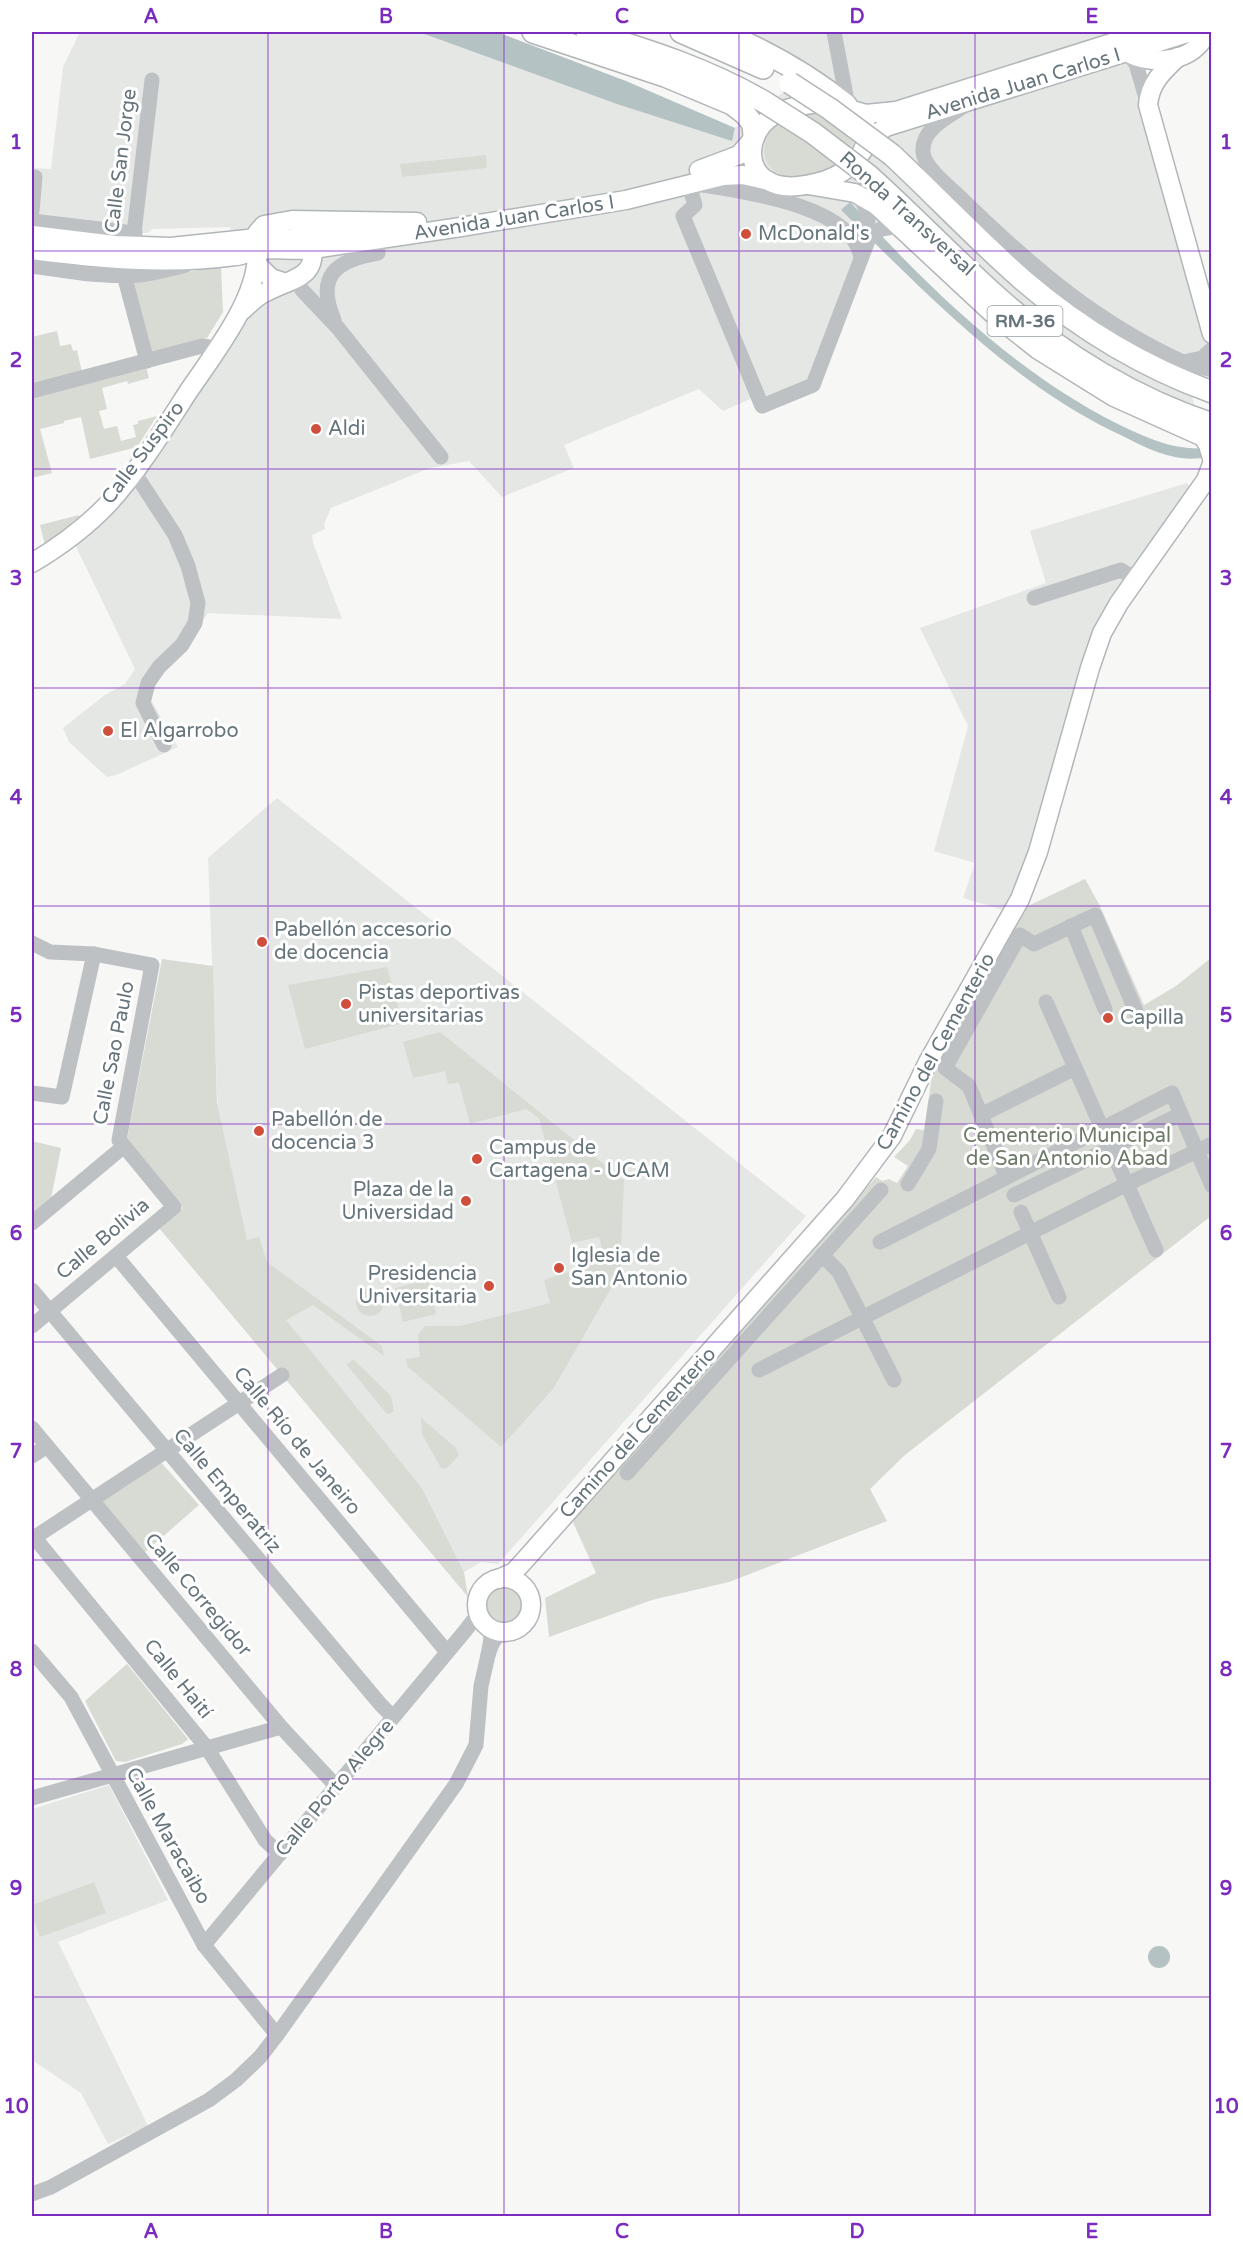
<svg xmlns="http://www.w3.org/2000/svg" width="1243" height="2248" font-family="'Varela Round',sans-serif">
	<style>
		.built { fill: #e5e7e5 }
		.green { fill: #d8dbd4 }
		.water { fill: #b5c2c4 }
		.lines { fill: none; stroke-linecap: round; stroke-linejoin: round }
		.major-casing { stroke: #b1b6b8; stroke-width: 21 }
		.highway-casing { stroke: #b1b5b7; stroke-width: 24 }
		.minor { stroke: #bdc1c4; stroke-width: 15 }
		.major { stroke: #fff; stroke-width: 18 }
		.highway { stroke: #fff; stroke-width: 21 }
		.highway-bridge-casing { stroke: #b1b5b7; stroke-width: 24; stroke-linecap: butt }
		.highway-bridge { stroke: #fff; stroke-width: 21 }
		.grid { fill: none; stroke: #7b2cbf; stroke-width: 1.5; stroke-opacity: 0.55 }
		.poi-dot { fill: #d04e3c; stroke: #fff; stroke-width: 2 }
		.labels { text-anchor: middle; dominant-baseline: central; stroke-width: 6; stroke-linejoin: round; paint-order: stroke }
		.shield { fill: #fff; stroke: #949ea3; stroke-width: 1.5 }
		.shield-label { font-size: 18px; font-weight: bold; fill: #66757c }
		.street-label { font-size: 20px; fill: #66757c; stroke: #fff }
		.poi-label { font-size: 20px; fill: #66757c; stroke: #fff; text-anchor: start }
		.park-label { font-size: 20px; fill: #6d7a68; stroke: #fff }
		.neatline { fill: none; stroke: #7b2cbf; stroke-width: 2 }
		.grid-label { font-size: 20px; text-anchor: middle; font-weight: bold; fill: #7b2cbf }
	</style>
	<rect width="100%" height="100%" fill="#f7f7f5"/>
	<!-- built -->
	<g class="built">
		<polygon points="80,32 455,32 734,134 735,128 782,93 797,71 721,32 1122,32 1211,349 1183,363 1203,437 901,226 877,230 813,385 762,406 757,396 723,411 699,389 564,445 574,468 502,497 469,461 430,468 331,508 324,524 325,529 312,535 313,543 342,619 208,613 183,650 159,673 151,700 178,747 116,775 107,777 69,742 63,728 105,695 125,684 135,669 71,536 130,477 256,271 232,239 230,227 152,229 148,233 112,232 32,222 32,168 51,169 63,67"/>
		<polygon points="1187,483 1195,494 1119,603 1013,913 963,898 975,863 934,851 968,726 920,628 1046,583 1030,531"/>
		<polygon points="277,798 806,1216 498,1564 481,1562 464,1572 422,1488 223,1243 208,858"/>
		<polygon points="109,1785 168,1900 58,1942 148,2126 108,2144 81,2093 32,2060 32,1809"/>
	</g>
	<!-- green -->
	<g class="green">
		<path d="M 819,111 L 854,137 C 852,168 797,190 773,170 C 767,165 764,157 764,150 C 764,121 797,114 819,111 Z"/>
		<polygon points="486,155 487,168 402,177 400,164"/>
		<polygon points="221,266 223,312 207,338 145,354 126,283"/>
		<polygon points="57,331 60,346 71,344 73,351 77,350 82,372 32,385 32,337"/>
		<polygon points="146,367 149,378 128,384 127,381 102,388 107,409 99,411 104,429 117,426 121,441 136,437 133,425 138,424 138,421 157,416 137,447 90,459 81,417 64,421 64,423 40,429 52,473 32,478 32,397"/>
		<polygon points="79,515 79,517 45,545 40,525"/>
		<polygon points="1085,879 1099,904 1144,1005 1176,986 1211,958 1211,1216 905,1455 870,1489 887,1521 729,1582 652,1600 549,1637 545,1598 596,1573 572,1520 876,1177 882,1181 889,1179 897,1183 908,1166 894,1157 910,1140 916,1129 924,1130 933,1069 1028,906"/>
		<polygon points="162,959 213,966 217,1103 247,1240 259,1237 267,1262 382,1346 384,1356 313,1305 286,1320 422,1488 464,1572 468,1597 159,1228 183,1208 127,1139"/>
		<polygon points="387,967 403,1023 305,1049 288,985"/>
		<polygon points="440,1032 624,1180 620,1273 553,1389 501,1447 407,1366 406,1359 420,1357 418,1335 425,1326 460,1326 550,1303 544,1280 605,1260 599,1237 572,1243 539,1118 526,1109 470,1124 459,1083 448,1084 445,1071 413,1078 403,1042"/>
		<polygon points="32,1141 61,1148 51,1199 32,1215"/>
		<polygon points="428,1280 436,1314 403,1322 395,1288"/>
		<circle cx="370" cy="1302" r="14"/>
		<polygon points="353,1359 391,1396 394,1412 387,1414 347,1365"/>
		<polygon points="421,1418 456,1448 459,1455 446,1469 441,1468 422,1434"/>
		<polygon points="157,1458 199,1505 145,1552 96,1497"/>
		<circle cx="504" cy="1605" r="26"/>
		<polygon points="127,1664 188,1739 182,1744 125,1762 116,1761 85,1701"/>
		<polygon points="94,1882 106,1913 40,1937 32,1914 32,1905"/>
	</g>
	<!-- water -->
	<g class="water">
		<polygon points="419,32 497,32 626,81 735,128 732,141 617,104"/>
		<path d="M 850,202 C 928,287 1012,370 1116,423 C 1149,439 1174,451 1211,448 L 1211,458 C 1200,458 1187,460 1175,457 C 1153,453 1132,440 1112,431 C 1006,378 925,292 841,210 Z"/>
		<circle cx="1159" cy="1957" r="11"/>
	</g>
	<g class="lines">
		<defs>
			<g id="major">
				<path d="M 1126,48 L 1127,52 C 1151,67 1197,62 1206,32"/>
				<path d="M 1178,57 C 1162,72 1150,83 1148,105 L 1212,334"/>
				<path d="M 819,103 C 889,101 877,170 815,183 C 803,186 790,188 778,185 C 744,176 745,135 771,117 C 785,107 802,105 819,103 Z"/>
				<polyline points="855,111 866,114 896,111 1146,32"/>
				<polyline points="864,149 875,135 886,127 1191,32"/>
				<polyline points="699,170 739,155 753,139"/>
				<polyline points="808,185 855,193 876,205 993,314 1037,349 1114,397 1203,437 1208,445 1212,458"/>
				<polyline points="32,235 115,245 171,247 257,238 278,240 374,228"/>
				<path d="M 32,250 C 99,259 167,265 235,256 C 243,256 250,251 258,250 C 276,248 295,251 313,249 L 461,227 L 626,200 L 723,176 L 743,175 L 769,181"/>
				<polyline points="286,283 271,278 257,264 257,233 264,225 292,220 417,222"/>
				<path d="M 243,310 C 250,303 257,296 266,292 C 294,277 320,279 311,238"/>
				<path d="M 32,563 C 59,547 86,527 108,504 C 139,470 163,431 188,392 C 213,355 257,300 257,254"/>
				<circle cx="504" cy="1605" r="27"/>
				<polyline points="498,1579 514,1572 524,1561 845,1199 892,1136 928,1062 1020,899 1038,852 1090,668 1102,633 1119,603 1206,480 1212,464"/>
			</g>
			<g id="highway">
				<polyline points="533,32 665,76 732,104 745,114 753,124 754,136"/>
				<path d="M 587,32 C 649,50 710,70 766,103"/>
				<polyline points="681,32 763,68"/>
				<path d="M 721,32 C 766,51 808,74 846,105"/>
				<path d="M 892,155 C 936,196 978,241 1024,281 C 1079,328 1143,367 1212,392"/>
				<path d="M 868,175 C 914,216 957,262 1004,303 C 1063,355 1136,399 1212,424"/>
			</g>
		</defs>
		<!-- major casing -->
		<use href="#major" class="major-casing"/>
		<!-- highway casing -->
		<use href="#highway" class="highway-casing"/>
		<!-- minor -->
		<g class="minor">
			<polyline points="834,32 848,106"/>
			<polyline points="1127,52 1136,64 1148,105"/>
			<path d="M 963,107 C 947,117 921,130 923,152 C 924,168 952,189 963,200 C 1032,267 1096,322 1183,362 L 1202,358 L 1212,349"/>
			<path d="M 697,184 C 739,191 856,205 861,259"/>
			<polyline points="689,185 695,205 683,216 762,406 813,385 869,238 881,229 901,226"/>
			<path d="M 855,193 C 870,207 870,225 866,243"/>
			<polyline points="32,211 35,177"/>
			<polyline points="32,221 134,233"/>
			<polyline points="132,246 135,233 134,233 152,80"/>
			<path d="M 32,266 C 67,271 104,278 140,275 C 155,273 171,269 186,265"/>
			<polyline points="124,275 147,361"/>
			<polyline points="296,280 302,290 338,328 441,457"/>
			<path d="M 334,320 C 315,275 337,260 378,253 L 377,240"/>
			<polyline points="1185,363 1212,370"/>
			<polyline points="32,391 202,346 216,348"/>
			<polyline points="134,472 175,535 188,566 198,603 195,623 182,645 159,667 148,683 143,703 164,745"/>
			<polyline points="1034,598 1121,570 1136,580"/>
			<polyline points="1071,926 1105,1009"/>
			<polyline points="32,943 50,952 94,954 152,965 119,1140 174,1207 32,1326"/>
			<polyline points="1046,1002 1156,1250"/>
			<polyline points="32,1093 62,1097 94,954"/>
			<polyline points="981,1115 1075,1068"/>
			<polyline points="1006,1176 969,1086 945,1068 1020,935 1034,944 1095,915 1137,1014"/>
			<polyline points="908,1184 929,1149 936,1101"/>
			<polyline points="1014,1195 1181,1114"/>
			<polyline points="1021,1212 1059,1297"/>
			<polyline points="32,1223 123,1147"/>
			<polyline points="880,1242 1172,1093 1212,1186"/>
			<polyline points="822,1255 839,1272 894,1380"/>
			<polyline points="116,1256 447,1652"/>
			<polyline points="32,1290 381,1705 393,1717"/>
			<polyline points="759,1370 1127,1184 1212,1144"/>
			<polyline points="32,1428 281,1727 336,1786"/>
			<polyline points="32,1456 47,1446"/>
			<polyline points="627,1473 881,1190"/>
			<polyline points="34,1537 207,1748 265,1840 280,1854"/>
			<polyline points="32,1539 282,1375"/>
			<path d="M 489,1628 L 491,1639 L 488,1655 C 491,1646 494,1636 504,1632"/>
			<polyline points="32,1651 71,1697 204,1945 277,2035"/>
			<polyline points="32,1798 281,1727"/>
			<polyline points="204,1945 465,1631 475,1618 478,1610"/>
			<polyline points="32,2194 51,2187 209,2100 236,2080 260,2057 277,2035 456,1784 476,1745 481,1686 488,1655"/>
		</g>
		<!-- major -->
		<use href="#major" class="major"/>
		<!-- highway -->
		<use href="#highway" class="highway"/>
		<defs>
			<g id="highway-bridge">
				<polyline points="790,83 830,109 892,155"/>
				<polyline points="766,103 813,133 868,175"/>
			</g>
		</defs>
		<!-- highway-bridge casing -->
		<use href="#highway-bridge" class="highway-bridge-casing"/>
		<!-- highway-bridge -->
		<use href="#highway-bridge" class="highway-bridge"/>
	</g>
	<!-- grid -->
	<path class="grid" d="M 268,32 L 268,2216M 504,32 L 504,2216M 739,32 L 739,2216M 975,32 L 975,2216M 32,251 L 1212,251M 32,469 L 1212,469M 32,688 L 1212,688M 32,906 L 1212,906M 32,1124 L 1212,1124M 32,1342 L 1212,1342M 32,1560 L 1212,1560M 32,1779 L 1212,1779M 32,1997 L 1212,1997"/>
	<!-- markers -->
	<g class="poi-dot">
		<circle cx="746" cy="234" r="6"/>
		<circle cx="316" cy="429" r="6"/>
		<circle cx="108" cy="731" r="6"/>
		<circle cx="262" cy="942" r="6"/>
		<circle cx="346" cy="1004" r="6"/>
		<circle cx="1108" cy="1018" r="6"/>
		<circle cx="259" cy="1131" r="6"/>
		<circle cx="477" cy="1159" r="6"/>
		<circle cx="466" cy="1201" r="6"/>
		<circle cx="559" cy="1268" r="6"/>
		<circle cx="489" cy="1286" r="6"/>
	</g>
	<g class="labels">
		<!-- shield labels -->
		<rect class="shield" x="987.5" y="306" width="75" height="30" rx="4.5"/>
		<g class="shield-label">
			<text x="1025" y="321">RM-36</text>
		</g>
		<!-- street labels -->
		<g class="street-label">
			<text transform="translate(1023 84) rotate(-17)">Avenida Juan Carlos I</text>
			<text transform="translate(121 161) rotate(-83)">Calle San Jorge</text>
			<text transform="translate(907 214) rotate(42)">Ronda Transversal</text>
			<text transform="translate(514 218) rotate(-9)">Avenida Juan Carlos I</text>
			<text transform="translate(143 453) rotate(-53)">Calle Suspiro</text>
			<text transform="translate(936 1052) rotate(-61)">Camino del Cementerio</text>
			<text transform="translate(114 1053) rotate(-79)">Calle Sao Paulo</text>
			<text transform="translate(103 1239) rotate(-40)">Calle Bolivia</text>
			<text transform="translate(638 1433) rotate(-48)">Camino del Cementerio</text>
			<text transform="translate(297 1441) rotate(50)">Calle Río de Janeiro</text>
			<text transform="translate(227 1491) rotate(50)">Calle Emperatriz</text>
			<text transform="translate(198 1595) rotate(50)">Calle Corregidor</text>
			<text transform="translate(178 1679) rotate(51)">Calle Haití</text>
			<text transform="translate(335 1788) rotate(-50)">Calle Porto Alegre</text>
			<text transform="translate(168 1836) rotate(61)">Calle Maracaibo</text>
		</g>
		<!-- poi labels -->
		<g class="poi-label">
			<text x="758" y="234">McDonald's</text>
			<text x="328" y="429">Aldi</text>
			<text x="120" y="731">El Algarrobo</text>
			<text x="274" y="930">Pabellón accesorio<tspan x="274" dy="23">de docencia</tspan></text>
			<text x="358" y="993">Pistas deportivas<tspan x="358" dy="23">universitarias</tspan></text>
			<text x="1120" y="1018">Capilla</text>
			<text x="271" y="1120">Pabellón de<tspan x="271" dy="23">docencia 3</tspan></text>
			<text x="489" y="1148">Campus de<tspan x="489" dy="23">Cartagena - UCAM</tspan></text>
			<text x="454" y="1190" text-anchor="end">Plaza de la<tspan x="454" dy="23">Universidad</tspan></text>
			<text x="571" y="1256">Iglesia de<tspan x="571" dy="23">San Antonio</tspan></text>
			<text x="477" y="1274" text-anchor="end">Presidencia<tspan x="477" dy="23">Universitaria</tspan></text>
		</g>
		<!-- park labels -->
		<g class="park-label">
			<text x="1067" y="1136">Cementerio Municipal<tspan x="1067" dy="23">de San Antonio Abad</tspan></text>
		</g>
	</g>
	<!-- border -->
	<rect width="1243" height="2248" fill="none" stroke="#ffffff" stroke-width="66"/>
	<rect x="33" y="33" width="1177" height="2182" class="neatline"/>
	<g class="grid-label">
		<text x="151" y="23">A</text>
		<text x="386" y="23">B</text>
		<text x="622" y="23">C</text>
		<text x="857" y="23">D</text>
		<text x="1092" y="23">E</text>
		<text x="16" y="149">1</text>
		<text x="1226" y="149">1</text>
		<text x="16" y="367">2</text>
		<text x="1226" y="367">2</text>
		<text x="16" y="585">3</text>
		<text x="1226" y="585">3</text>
		<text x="16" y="804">4</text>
		<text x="1226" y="804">4</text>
		<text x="16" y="1022">5</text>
		<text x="1226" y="1022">5</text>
		<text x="16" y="1240">6</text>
		<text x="1226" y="1240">6</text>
		<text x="16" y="1458">7</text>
		<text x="1226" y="1458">7</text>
		<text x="16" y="1676">8</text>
		<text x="1226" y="1676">8</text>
		<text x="16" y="1895">9</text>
		<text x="1226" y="1895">9</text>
		<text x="16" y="2113">10</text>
		<text x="1226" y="2113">10</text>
		<text x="151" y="2238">A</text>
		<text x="386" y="2238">B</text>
		<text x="622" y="2238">C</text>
		<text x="857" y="2238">D</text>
		<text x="1092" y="2238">E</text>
	</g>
</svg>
